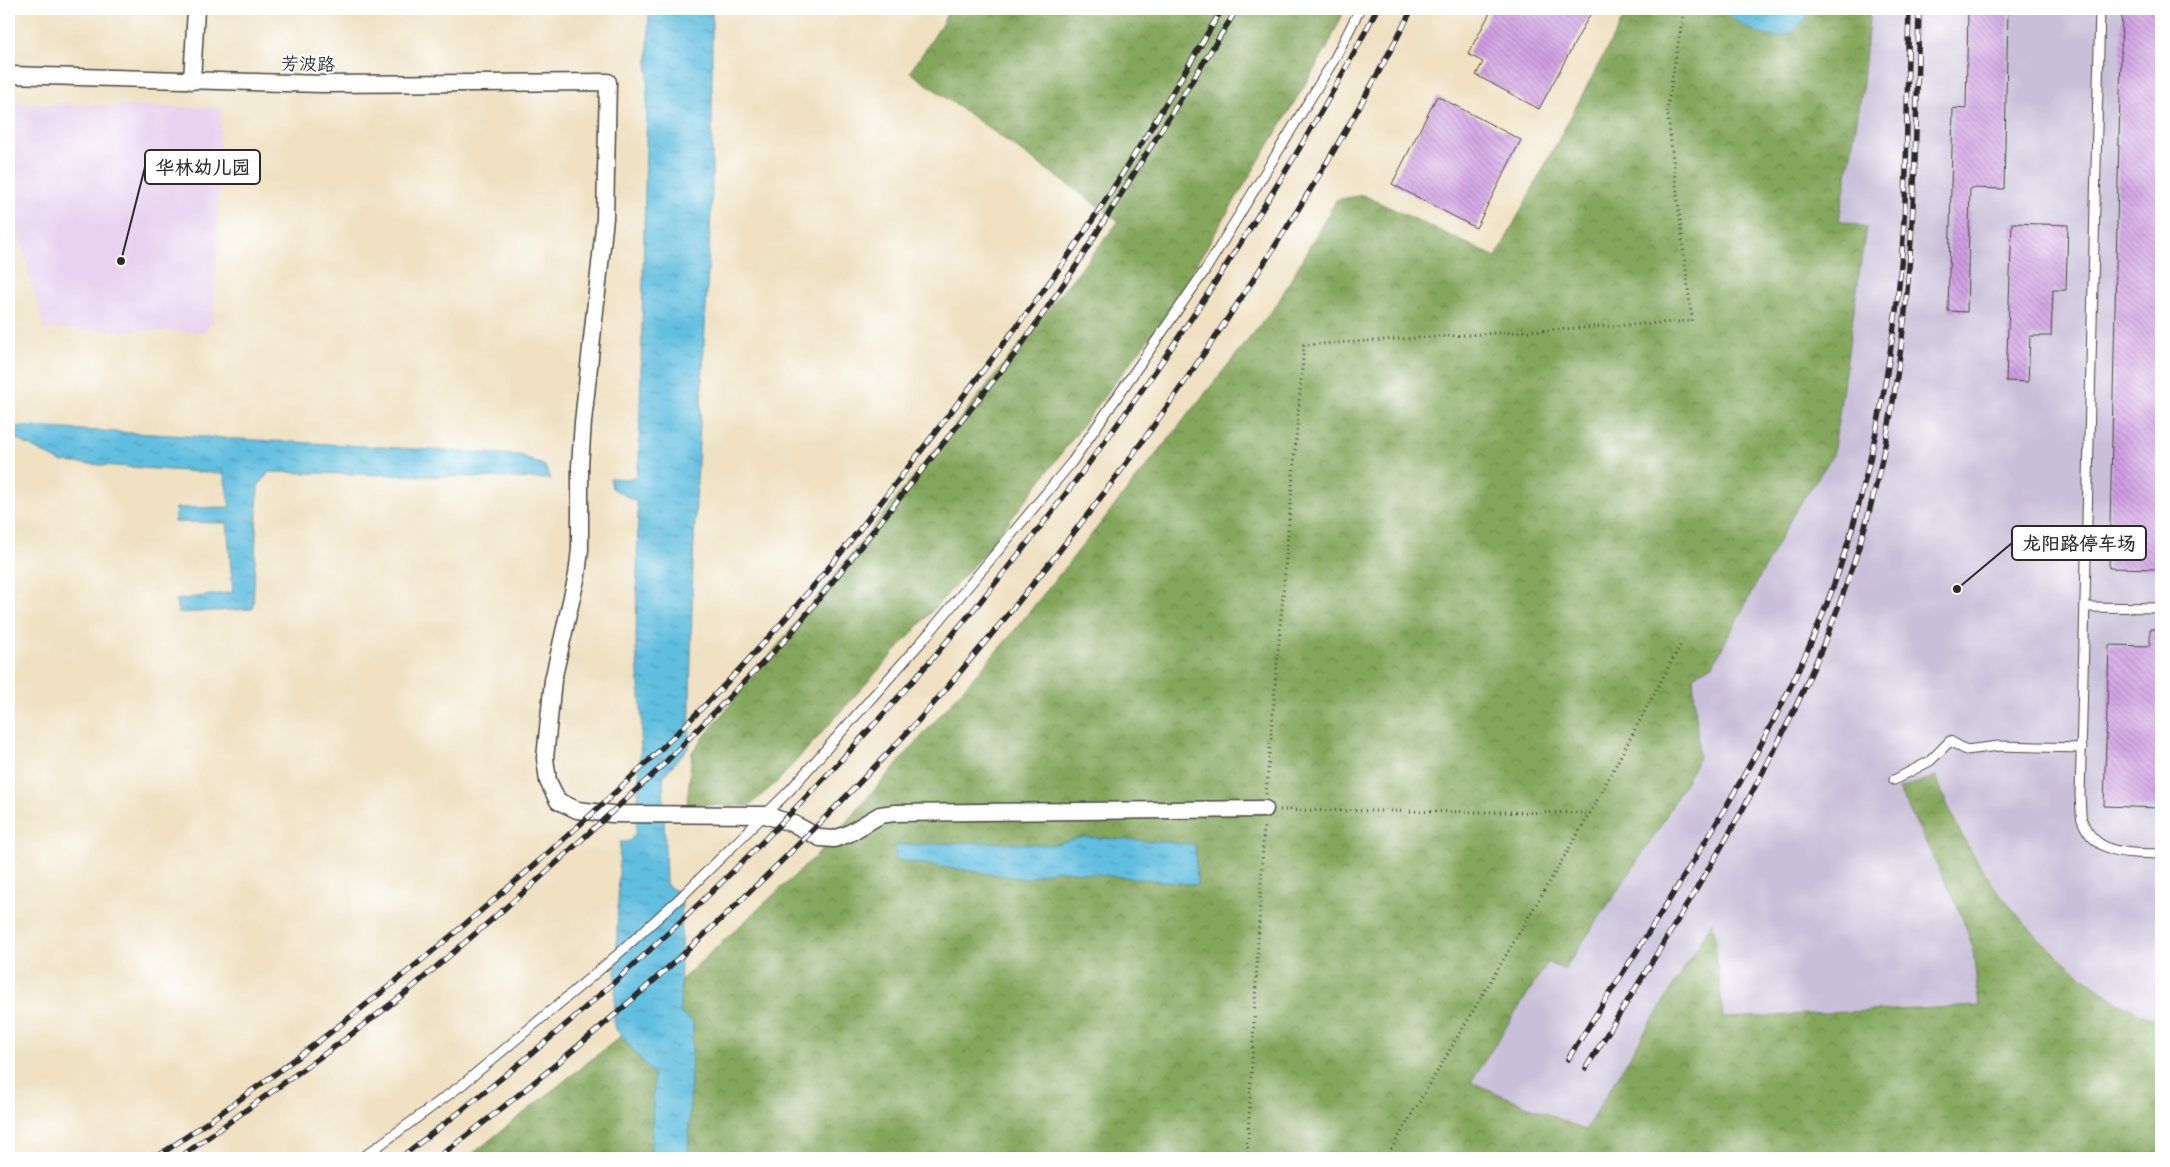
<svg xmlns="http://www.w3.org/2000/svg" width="2170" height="1167" font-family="Itim,'LXGW WenKai TC',sans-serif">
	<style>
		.built { fill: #e7d2ef }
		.industrial { fill: #c8bfd8 }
		.forest { fill: url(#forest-crowns); stroke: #586843 }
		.water { fill: url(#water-ripples); stroke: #467485 }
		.building { fill: url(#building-back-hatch) }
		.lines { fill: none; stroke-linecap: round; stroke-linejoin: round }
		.lane-casing { stroke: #484642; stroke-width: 11 }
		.street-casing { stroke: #484642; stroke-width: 19 }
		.path { stroke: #484642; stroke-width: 3; stroke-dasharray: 1 4; stroke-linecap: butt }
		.lane { stroke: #fff; stroke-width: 9 }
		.street { stroke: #fff; stroke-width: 16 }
		.rail-casing { stroke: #2b2b2b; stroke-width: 5.5 }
		.rail { stroke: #fff; stroke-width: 4; stroke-dasharray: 11; stroke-linecap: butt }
		.labels { text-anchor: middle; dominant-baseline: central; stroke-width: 4; stroke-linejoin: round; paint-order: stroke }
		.street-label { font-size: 18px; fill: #2b2b2b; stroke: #fff }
		.leader { fill: none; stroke: #2b2b2b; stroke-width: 2 }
		.callout-dot { fill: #2b2b2b; stroke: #fff; stroke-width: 2 }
		.callout { fill: #fff; stroke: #2b2b2b; stroke-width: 2 }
		.callout-label { font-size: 19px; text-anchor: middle; font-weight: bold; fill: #2b2b2b }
	</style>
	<defs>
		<pattern id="forest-crowns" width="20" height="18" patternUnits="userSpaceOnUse" patternTransform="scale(1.25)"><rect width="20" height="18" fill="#84a65b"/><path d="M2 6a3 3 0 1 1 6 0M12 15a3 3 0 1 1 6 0" fill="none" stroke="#6c874b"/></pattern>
		<pattern id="water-ripples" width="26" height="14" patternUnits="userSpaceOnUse" patternTransform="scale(1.25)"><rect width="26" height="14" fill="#60bedf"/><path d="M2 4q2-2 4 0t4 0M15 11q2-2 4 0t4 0" fill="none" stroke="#4f9bb5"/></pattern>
		<pattern id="building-back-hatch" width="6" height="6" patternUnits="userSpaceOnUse" patternTransform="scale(1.25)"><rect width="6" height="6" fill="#cf9ee2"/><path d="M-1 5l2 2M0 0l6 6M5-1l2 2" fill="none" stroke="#a881b7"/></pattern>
	</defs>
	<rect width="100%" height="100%" fill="#fff"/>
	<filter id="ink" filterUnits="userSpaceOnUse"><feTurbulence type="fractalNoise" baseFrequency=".02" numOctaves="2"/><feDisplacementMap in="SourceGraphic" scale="10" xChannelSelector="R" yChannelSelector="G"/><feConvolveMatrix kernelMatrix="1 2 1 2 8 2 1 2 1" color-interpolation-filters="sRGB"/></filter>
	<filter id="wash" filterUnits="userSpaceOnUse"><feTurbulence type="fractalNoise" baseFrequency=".0096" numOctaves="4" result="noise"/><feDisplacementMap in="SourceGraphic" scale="20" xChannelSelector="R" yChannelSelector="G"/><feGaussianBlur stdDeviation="1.12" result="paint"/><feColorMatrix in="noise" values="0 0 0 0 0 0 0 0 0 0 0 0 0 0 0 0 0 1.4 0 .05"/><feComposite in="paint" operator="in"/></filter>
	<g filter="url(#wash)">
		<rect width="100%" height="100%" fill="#efe1c2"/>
		<!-- built -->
		<polygon class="built" points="9,103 221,108 214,321 204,332 44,329 9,200"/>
		<!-- industrial -->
		<polygon class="industrial" points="1870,9 2161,9 2161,1023 2118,1002 2063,963 2014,912 1974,857 1942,795 1935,776 1900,789 1959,909 1973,948 1979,1006 1722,1018 1713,922 1585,1130 1471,1082 1549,961 1564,970 1655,835 1699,758 1693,676 1794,513 1833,455 1866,227 1839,221 1862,92"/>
		<!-- forest -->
		<g class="forest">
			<polygon points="949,9 1345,9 1326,50 1162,321 989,548 778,781 749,806 687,804 692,752 1119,221 910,72 941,26"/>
			<path d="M 1628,9 L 1870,9 L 1862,92 L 1839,220 L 1866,227 L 1833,455 L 1794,513 L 1713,665 L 1693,676 L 1699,758 L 1655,835 L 1564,970 L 1548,962 L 1471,1082 L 1585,1130 L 1713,921 L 1723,1018 L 1979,1006 L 1973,948 L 1959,909 L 1899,789 L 1936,776 C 1968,869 2035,948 2117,1001 C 2130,1010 2147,1016 2161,1023 L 2161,1158 L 688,1158 L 693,1022 L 680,1013 L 681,980 L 817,855 L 1009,637 L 1277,304 L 1336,200 L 1363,195 L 1496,257 Z"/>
			<polygon points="621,1036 654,1075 651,1158 467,1158"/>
		</g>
		<!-- water -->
		<g class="water">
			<polygon points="649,9 712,9 712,191 693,559 689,747 663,776 666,884 682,896 680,1013 693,1022 688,1158 651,1158 654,1075 614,1027 620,842 630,841 636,832 642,720 636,647 638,509 636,502 612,488 610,478 628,479 636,476 639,459"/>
			<path d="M 1718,9 L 1809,9 C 1809,16 1805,19 1800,25 C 1775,53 1741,23 1718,9 Z"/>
			<polygon points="12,426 521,455 545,466 550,479 269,472 258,486 253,609 178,613 176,600 233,592 227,523 174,522 176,508 230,507 224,474 61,462 9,435"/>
			<polygon points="1083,837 1195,844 1197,885 1056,870 1025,879 896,860 895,845 980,842 1051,845"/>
		</g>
		<g id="blocks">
			<!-- building -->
			<g class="building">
				<polygon points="1492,9 1593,9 1539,109 1476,75 1483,62 1468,54"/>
				<polygon points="1968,9 2008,9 2004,189 1970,188 1967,312 1948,311 1953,108 1966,109"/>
				<polygon points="2122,9 2161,9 2161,569 2109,568"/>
				<polygon points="1437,96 1521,140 1476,228 1392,184"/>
				<polygon points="2012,223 2068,225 2066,290 2053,290 2051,336 2030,336 2028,382 2006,381"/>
				<polygon points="2150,629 2161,629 2161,808 2104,806 2109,645 2150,646"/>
			</g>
		</g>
	</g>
	<g filter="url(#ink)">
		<use href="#blocks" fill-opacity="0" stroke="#484642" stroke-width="1"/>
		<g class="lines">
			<defs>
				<g id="lane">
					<path d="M 2100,9 L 2080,796 C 2081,803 2080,813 2082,820 C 2095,856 2130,853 2161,854"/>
					<polyline points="2085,607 2161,608"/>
					<polyline points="1894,780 1930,761 1950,741 1966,750 1999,746 2082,748"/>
					<polyline points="362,1158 463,1084 616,956 682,896 789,791 930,632 1072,462 1206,269 1334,60 1360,9"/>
				</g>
				<g id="street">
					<polyline points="9,75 322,84 608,82 605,218 583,422 580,466 580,549 577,575 553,680 545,758 548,781 558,801 577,810 612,814 765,815 794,824 820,838 834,839 848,834 880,815 895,813 1265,809"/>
					<polyline points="192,81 196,9"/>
				</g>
			</defs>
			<!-- lane casing -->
			<use href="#lane" class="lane-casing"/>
			<!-- street casing -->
			<use href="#street" class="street-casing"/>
			<!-- path -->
			<g class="path">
				<polyline points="1266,794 1304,345 1692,321 1667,109 1684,9"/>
				<polyline points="1280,810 1589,813"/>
				<polyline points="1247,1158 1264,825"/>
				<polyline points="1386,1158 1590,813 1682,642"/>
			</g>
			<!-- lane -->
			<use href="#lane" class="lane"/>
			<!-- street -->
			<use href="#street" class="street"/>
			<defs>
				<g id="rail">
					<path d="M 1568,1059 C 1654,922 1748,787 1813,638 C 1858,534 1883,416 1897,303 C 1909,207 1906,106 1909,9"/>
					<path d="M 1586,1068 C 1693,894 1810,722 1866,523 C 1914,356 1915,181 1919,9"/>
					<path d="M 155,1158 C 274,1079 387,991 496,898 C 595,814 691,725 777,628 C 830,569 879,505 927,443 C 974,382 1022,322 1066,259 C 1122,178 1172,94 1222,9"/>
					<polyline points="179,1158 344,1040 408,991 531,886 659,769 789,636 1018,350 1076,266 1237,9"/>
					<path d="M 400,1158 C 712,923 980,635 1197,310 C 1261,213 1324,113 1377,9"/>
					<path d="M 437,1158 C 611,1028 769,881 917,722 C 941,696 963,668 986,641 C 1065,547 1139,450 1207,349 C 1282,239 1352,127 1412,9"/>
				</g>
			</defs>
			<!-- rail casing -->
			<use href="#rail" class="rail-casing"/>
			<!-- rail -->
			<use href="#rail" class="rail"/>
		</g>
	</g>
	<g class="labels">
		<!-- street labels -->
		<g class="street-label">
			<text transform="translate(308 64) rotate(1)">芳波路</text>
		</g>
	</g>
	<!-- callouts -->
	<path class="leader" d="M121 261L145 167M1957 589L2012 543"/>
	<g class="callout-dot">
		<circle cx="121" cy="261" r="5"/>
		<circle cx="1957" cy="589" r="5"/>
	</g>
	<g class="callout">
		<rect x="145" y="150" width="115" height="34" rx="5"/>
		<rect x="2012" y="526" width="134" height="34" rx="5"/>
	</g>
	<g class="callout-label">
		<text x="203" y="174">华林幼儿园</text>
		<text x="2079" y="550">龙阳路停车场</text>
	</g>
	<!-- margin -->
	<rect width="2170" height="1167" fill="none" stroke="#fff" stroke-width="30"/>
</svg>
